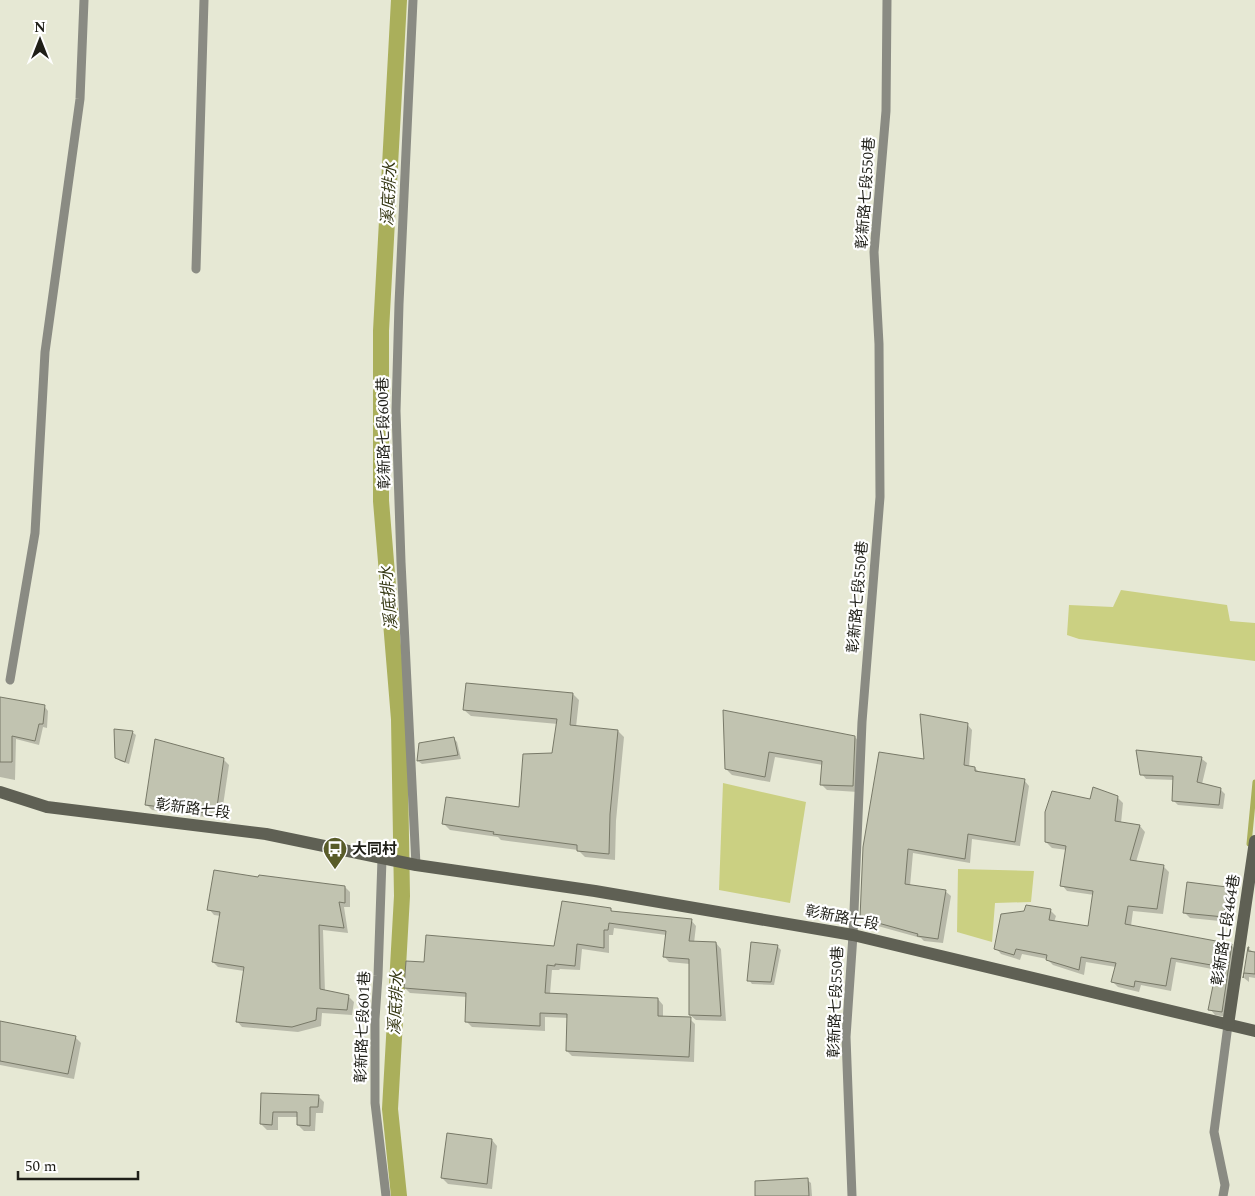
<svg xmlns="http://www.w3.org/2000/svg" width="1255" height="1196" font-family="Spectral,'Noto Sans TC',serif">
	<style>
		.green { fill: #cbd082 }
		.shadow { fill: #0003 }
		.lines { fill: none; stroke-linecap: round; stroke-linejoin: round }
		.stream { stroke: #aaaf5b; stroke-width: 5 }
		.canal { stroke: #aaaf5b; stroke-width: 16 }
		.building { fill: #c1c3b0; stroke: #787968 }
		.lane { stroke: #8a8b83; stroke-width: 9 }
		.secondary { stroke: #5f6054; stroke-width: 12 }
		.labels { text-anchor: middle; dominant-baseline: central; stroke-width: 4.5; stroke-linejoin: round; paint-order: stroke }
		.street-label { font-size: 15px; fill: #1f1f18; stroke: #fff }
		.poi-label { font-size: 15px; font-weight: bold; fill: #1f1f18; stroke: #fff; text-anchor: start }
		.water-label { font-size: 16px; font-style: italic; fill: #363814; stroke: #fff }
	</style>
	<rect width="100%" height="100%" fill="#e6e8d4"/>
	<!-- green -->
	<g class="green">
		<polygon points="1121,590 1227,605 1230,621 1255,623 1255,661 1079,639 1067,635 1069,605 1113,607"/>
		<polygon points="723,783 806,802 790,903 719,890"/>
		<polygon points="958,869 1034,871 1031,902 995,903 992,942 957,932"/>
	</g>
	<!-- shadow -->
	<g class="shadow">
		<polygon points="573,694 579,700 576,727 618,731 624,737 616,821 615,860 585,857 578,850 501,840 498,837 450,830 443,823 520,809 553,754 558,724 471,716 464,710"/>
		<polygon points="0,698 44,706 48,711 47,728 43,727 39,745 16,739 15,780 0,777"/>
		<polygon points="724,712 855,737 860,743 858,792 827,790 821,784 823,765 775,757 770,782 732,775 726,769"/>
		<polygon points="967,724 972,730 969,767 975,768 980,773 1024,780 1029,786 1020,846 972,839 970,863 913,853 910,886 945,891 951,896 943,943 924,941 921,938 867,923 861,918 925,760"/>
		<polygon points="132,732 136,735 129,764 120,761 116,757"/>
		<polygon points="453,738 457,742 461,759 422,764 418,761 420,744"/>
		<polygon points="1138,752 1202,759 1207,763 1202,784 1220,789 1225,794 1223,809 1178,805 1173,800 1174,780 1146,779 1142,774"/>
		<polygon points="223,759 229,765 221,819 152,810 146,804"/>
		<polygon points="1117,797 1123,803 1121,823 1140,826 1145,832 1136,862 1164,867 1169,872 1163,914 1133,911 1131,926 1231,945 1237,951 1227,1017 1215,1015 1210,1009 1217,970 1176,962 1171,991 1141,985 1139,992 1118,987 1113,982 1116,967 1086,962 1084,975 1053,965 1047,959 1022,954 1020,960 1001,954 996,948 1050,910 1056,916 1054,922 1089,928 1094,895 1067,891 1062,885 1067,850 1052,848 1046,842 1091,800"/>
		<polygon points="259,878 345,887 350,892 350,907 344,907 348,933 323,930 325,992 348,996 354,1002 352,1015 322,1013 321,1026 298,1032 242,1027 237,1021 244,971 218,967 213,962 221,916 214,915 209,909"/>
		<polygon points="1227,888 1232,894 1229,922 1190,918 1184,912"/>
		<polygon points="610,909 614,913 691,920 696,926 694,943 716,943 721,949 726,1021 696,1020 690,1015 690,964 669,962 664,956 666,935 614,928 613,935 609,935 609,953 582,949 580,970 560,969 559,970 552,970 550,994 658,999 663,1005 663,1017 690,1019 695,1024 694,1062 572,1056 567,1051 568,1018 545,1017 545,1031 472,1027 467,1022 467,997 410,993 405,988 425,964 555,948"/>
		<polygon points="777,946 781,950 774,985 752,984 749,980"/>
		<polygon points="1249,949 1255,953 1255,978 1249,977 1249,982 1244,978"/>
		<polygon points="0,1023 75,1037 81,1043 74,1079 0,1065"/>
		<polygon points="262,1094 318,1096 324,1102 323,1113 316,1113 315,1131 304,1131 298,1125 298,1117 278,1117 278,1130 267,1130 261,1124"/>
		<polygon points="492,1140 497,1146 492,1189 448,1184 442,1178"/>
		<polygon points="807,1180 811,1183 812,1196 757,1196"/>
	</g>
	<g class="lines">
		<!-- stream -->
		<polyline class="stream" points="1249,844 1255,782"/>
		<!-- canal -->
		<polyline class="canal" points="399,1196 390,1109 402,896 399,719 381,501 381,331 399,0"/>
	</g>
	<!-- building -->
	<g class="building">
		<polygon points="466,683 573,693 570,725 618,730 610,814 609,854 577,851 577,845 493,834 494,832 442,824 446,797 519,807 523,754 552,753 557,719 463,710"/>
		<polygon points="0,697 45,705 43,724 39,724 35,741 12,736 12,762 0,762"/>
		<polygon points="723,710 855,736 853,786 820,785 822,761 769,752 765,777 725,769"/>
		<polygon points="920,714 968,723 964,765 975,767 975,771 1025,779 1015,842 968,834 965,859 908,849 905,884 946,890 938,939 917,936 918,934 860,918 863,847 879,752 924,759"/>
		<polygon points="114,729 133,731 125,762 115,758"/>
		<polygon points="454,737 458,755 417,761 419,743"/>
		<polygon points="155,739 224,758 216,814 145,805"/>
		<polygon points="1136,750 1202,757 1197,782 1221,788 1219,805 1172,801 1173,776 1140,775"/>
		<polygon points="1093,787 1118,796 1115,821 1140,825 1130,860 1164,865 1157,909 1128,906 1125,924 1232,944 1222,1012 1208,1010 1217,966 1171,958 1166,986 1135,981 1134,987 1111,982 1116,963 1081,957 1079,970 1046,960 1047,955 1016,949 1014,955 994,949 1001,914 1024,911 1026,905 1051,909 1049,920 1088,926 1093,891 1060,886 1066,846 1045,842 1045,812 1052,791 1090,799"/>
		<polygon points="214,870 258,877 259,875 345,886 345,903 339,902 344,928 319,925 320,989 349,995 347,1010 317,1008 316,1020 292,1027 236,1022 244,967 212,962 220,912 207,910"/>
		<polygon points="1187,882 1227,887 1224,917 1183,913"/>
		<polygon points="562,901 611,908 611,911 692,919 689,941 716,942 721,1016 689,1015 689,959 663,957 666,931 609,923 608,930 604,930 604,948 577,944 575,966 555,964 555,966 547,965 545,993 658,998 658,1016 691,1017 689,1057 566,1051 567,1014 540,1013 540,1026 465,1022 466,993 404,988 406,961 424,962 426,935 554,946"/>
		<polygon points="751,942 778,945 771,982 747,981"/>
		<polygon points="1248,947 1249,947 1248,951 1255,952 1255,974 1244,973 1243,978"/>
		<polygon points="0,1021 76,1036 68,1074 0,1061"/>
		<polygon points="261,1093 319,1095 318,1107 310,1107 310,1126 297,1125 297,1112 273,1112 272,1125 260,1124"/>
		<polygon points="447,1133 492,1139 487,1184 441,1178"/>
		<polygon points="808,1178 809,1196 755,1196 755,1181"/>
	</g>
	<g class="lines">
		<!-- lane -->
		<g class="lane">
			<polyline points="413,0 399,304 396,411 401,562 416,865"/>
			<polyline points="196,269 204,0"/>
			<polyline points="10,680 35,533 45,352 80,99 84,0"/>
			<polyline points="382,859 378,976 375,1019 375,1103 386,1196"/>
			<polyline points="852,1196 846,1037 853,935 862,722 880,497 879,344 874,252 886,111 887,0"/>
			<polyline points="1223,1196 1225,1185 1214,1132 1228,1025"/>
		</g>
		<!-- secondary -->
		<g class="secondary">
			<polyline points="0,792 47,807 266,834 416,865 595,891 853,935 1255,1031"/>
			<polyline points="1228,1025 1255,841"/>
		</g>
	</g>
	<!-- icons -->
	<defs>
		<symbol id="bus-pin" viewBox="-11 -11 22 30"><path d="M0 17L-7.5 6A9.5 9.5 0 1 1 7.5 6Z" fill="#595c29" stroke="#fff"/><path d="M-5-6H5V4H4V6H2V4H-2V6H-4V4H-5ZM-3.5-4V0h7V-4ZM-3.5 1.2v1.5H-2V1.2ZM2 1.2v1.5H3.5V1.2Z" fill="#fff"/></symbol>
	</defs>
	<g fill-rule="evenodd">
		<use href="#bus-pin" x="321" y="835" width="28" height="38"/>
	</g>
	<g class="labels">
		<!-- street labels -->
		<g class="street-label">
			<text transform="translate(866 193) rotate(-86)">彰新路七段550巷</text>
			<text transform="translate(384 433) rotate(-91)">彰新路七段600巷</text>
			<text transform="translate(858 597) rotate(-85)">彰新路七段550巷</text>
			<text transform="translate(193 809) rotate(7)">彰新路七段</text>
			<text transform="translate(842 918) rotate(11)">彰新路七段</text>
			<text transform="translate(1226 930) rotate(-81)">彰新路七段464巷</text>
			<text transform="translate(836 1002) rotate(-88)">彰新路七段550巷</text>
			<text transform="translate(363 1027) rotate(-88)">彰新路七段601巷</text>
		</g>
		<!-- poi labels -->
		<g class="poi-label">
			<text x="352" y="849">大同村</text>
		</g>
		<!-- water labels -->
		<g class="water-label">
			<text transform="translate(389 194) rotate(-87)">溪底排水</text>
			<text transform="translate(389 598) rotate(-95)">溪底排水</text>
			<text transform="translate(396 1003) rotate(-87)">溪底排水</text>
		</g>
	</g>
	<!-- north arrow -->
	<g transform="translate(40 40)" stroke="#ffffff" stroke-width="4" paint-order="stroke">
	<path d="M0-4L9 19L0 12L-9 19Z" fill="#1f1f18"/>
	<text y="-8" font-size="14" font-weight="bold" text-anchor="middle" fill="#1f1f18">N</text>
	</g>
	<!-- scale -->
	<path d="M18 1171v8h120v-8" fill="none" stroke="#1f1f18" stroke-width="2.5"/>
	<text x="25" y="1171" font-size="15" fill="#1f1f18" stroke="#ffffff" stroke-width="4" paint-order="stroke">50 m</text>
</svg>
